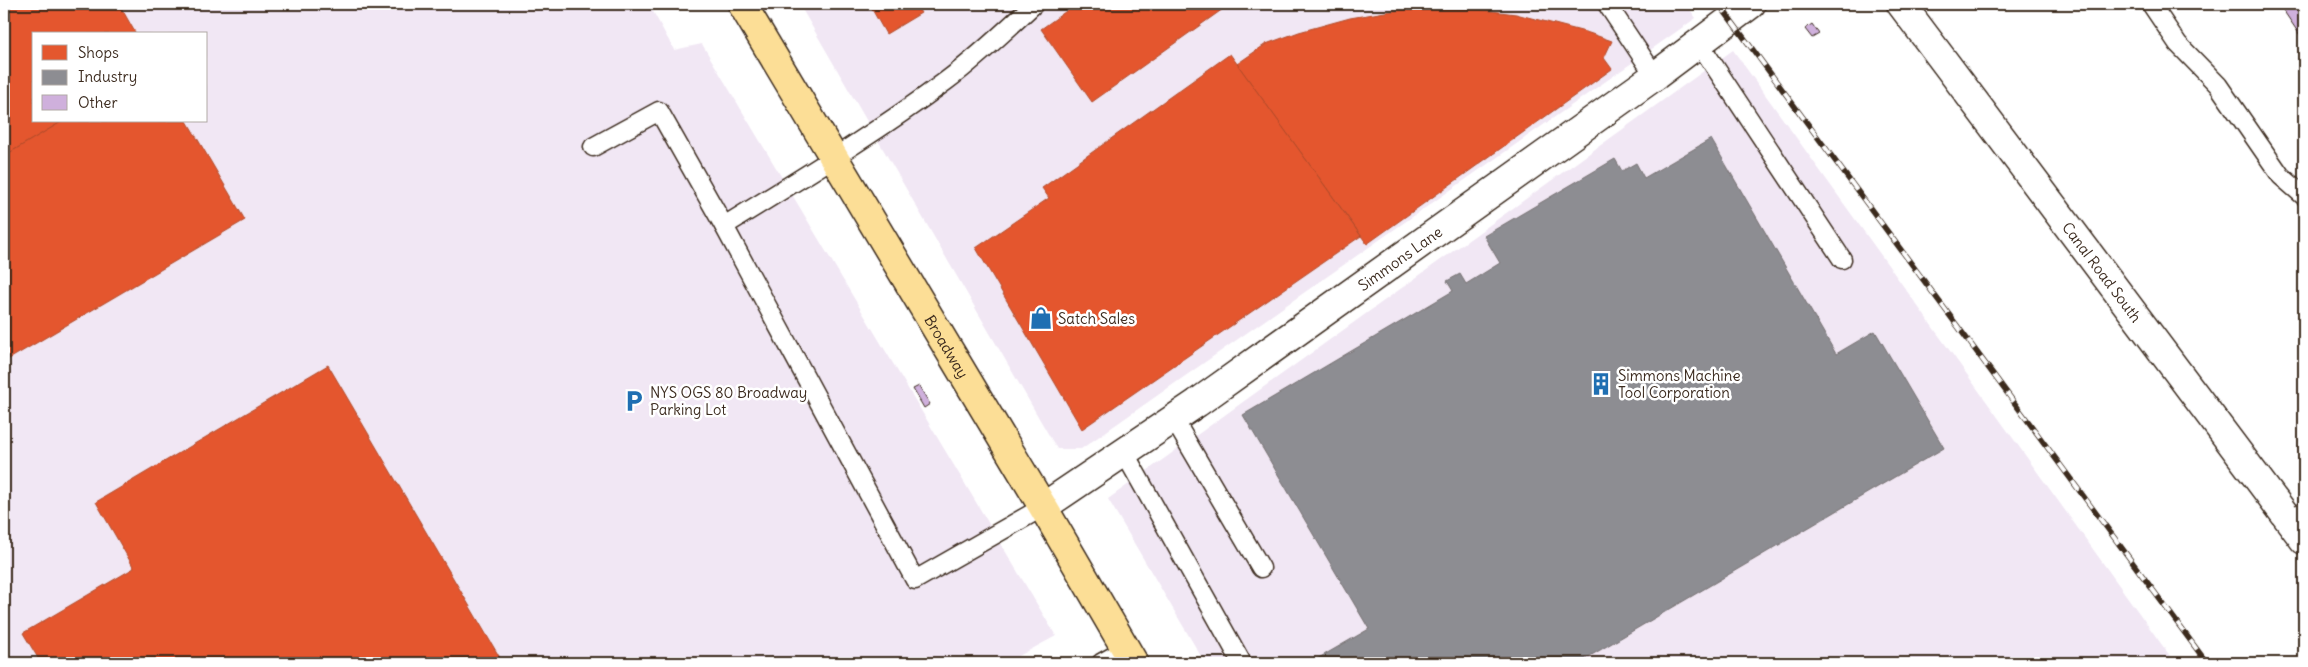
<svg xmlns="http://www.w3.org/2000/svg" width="2308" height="667" font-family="Delius,sans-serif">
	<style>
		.built { fill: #f1e7f4; fill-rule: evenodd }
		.shops { fill: #e4572e; stroke: #b14a29 }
		.industry { fill: #8d8d92; stroke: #746f6f }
		.building { fill: #cfb0dc; stroke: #3b2a1e }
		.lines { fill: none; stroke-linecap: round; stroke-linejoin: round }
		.lane-casing { stroke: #3b2a1e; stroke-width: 21 }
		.street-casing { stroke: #3b2a1e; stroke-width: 31 }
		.primary-casing { stroke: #3b2a1e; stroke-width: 31 }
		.lane { stroke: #fff; stroke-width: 18 }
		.street { stroke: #fff; stroke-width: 28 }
		.primary { stroke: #fcde96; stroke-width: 28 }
		.rail-casing { stroke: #3b2a1e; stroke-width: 5.5 }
		.rail { stroke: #fff; stroke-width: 4; stroke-dasharray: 11; stroke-linecap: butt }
		.labels { text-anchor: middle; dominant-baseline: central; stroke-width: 5; stroke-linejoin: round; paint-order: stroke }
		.street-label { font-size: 15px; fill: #3b2a1e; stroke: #fff }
		.poi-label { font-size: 15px; fill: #3b2a1e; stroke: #fff; text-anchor: start }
	</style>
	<rect width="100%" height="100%" fill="#fff"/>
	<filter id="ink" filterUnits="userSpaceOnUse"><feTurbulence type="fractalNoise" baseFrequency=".02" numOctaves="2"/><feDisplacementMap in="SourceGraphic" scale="10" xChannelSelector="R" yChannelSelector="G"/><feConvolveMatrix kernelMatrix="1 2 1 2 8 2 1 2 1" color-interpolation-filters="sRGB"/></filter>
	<g filter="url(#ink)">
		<!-- built -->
		<g class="built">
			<path d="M 4,4 L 649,4 L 674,50 L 702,44 L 1056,636 L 1006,663 L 4,663 ZM 34,34 L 206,34 L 206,121 L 34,121 Z"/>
			<polygon points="799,4 1686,4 1696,18 1081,449 1057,449"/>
			<polygon points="1733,50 2175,663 1205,663 1108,499"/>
		</g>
		<!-- shops -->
		<g class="shops">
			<polygon points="4,4 119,4 136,34 34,34 34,121 63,121 4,156"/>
			<polygon points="869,4 915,4 921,13 886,34"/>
			<polygon points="1076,4 1230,4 1092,102 1041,29"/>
			<polygon points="1420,8 1476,9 1516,14 1589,33 1612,41 1604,58 1612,69 1367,244 1237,64 1266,44 1299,32 1350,18 1391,11"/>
			<polygon points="1230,54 1361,236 1082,429 976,248 1049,198 1042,188"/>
			<polygon points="63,121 187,121 245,220 4,362 4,156"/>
			<polygon points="328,365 503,663 41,663 23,633 134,568 96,502"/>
		</g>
		<!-- industry -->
		<polygon class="industry" points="1711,139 1836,354 1875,331 1944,448 1578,663 1310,663 1369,629 1243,415 1453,291 1447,281 1460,274 1466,284 1500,263 1484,236 1615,159 1622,171 1636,163 1644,178"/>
		<!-- building -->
		<g class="building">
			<polygon points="2279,4 2304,4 2304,41"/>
			<polygon points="1812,24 1819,34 1812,38 1805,29"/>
			<polygon points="919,386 930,404 924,408 913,389"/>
		</g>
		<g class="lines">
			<defs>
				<g id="lane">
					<polyline points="1607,4 1655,76"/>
					<polyline points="2151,4 2178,44 2218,85 2281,176 2304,196"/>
					<polyline points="1699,43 1842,259"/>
					<polyline points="593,147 659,111 724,226 915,580 1043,507"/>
					<path d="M 724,226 C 798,180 875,134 946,81 C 977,58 1005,31 1034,4"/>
					<polyline points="1173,418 1261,568"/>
					<polyline points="1124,452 1242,663"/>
					<polyline points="2290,520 2304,511"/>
					<polyline points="1101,663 1126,649"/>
				</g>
				<g id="street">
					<path id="s1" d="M 1901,4 L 2304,540"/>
					<path id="s2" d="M 1043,507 L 1197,403 L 1655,76 L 1751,4"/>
				</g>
				<g id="primary">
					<path id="s3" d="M 742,4 L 1043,507 L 1134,663"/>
				</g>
			</defs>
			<!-- lane casing -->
			<use href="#lane" class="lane-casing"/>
			<!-- street casing -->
			<use href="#street" class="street-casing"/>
			<!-- primary casing -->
			<use href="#primary" class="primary-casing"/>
			<!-- lane -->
			<use href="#lane" class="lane"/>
			<!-- street -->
			<use href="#street" class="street"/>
			<!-- primary -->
			<use href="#primary" class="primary"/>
			<defs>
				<polyline id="rail" points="1719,4 2207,663"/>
			</defs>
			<!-- rail casing -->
			<use href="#rail" class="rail-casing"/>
			<!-- rail -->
			<use href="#rail" class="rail"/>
		</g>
	</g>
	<!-- icons -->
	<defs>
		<symbol id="shop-bare" viewBox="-9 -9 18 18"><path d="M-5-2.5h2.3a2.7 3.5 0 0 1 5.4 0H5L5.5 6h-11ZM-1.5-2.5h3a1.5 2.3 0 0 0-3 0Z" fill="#1f6fb2" stroke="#fff" stroke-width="2.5" paint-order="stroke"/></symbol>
		<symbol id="building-bare" viewBox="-9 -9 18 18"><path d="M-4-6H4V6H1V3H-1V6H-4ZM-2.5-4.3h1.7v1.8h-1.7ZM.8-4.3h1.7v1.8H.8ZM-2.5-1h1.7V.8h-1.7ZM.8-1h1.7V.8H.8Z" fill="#1f6fb2" stroke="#fff" stroke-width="2.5" paint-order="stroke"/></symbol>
		<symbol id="parking-bare" viewBox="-9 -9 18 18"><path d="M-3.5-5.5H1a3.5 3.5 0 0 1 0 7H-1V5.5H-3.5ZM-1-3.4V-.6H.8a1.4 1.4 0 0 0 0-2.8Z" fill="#1f6fb2" stroke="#fff" stroke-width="2.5" paint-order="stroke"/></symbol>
	</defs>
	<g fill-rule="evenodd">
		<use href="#shop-bare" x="1025" y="302" width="32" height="32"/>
		<use href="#building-bare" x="1585" y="368" width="32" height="32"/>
		<use href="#parking-bare" x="618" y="385" width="32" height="32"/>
	</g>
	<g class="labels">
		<!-- street labels -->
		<g class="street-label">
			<text stroke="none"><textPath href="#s2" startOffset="435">Simmons Lane</textPath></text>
			<text stroke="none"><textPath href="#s1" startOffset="335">Canal Road South</textPath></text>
			<text stroke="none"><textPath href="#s3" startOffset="399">Broadway</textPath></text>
		</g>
		<!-- poi labels -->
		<g class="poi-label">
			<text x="1058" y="318">Satch Sales</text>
			<text x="1618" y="375">Simmons Machine<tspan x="1618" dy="17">Tool Corporation</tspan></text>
			<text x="650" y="392">NYS OGS 80 Broadway<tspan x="650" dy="17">Parking Lot</tspan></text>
		</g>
	</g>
	<!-- margin -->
	<rect width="2308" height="667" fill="none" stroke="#fff" stroke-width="20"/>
	<rect x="10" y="10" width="2288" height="647" fill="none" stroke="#3b2a1e" stroke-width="2" filter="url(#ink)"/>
	<!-- legend -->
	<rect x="32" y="32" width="175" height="90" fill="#ffffff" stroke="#b1aaa5"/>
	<rect x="42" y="45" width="25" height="15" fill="#e4572e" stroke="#b1aaa5"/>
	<text x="78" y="58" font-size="15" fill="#3b2a1e">Shops</text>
	<rect x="42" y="70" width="25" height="15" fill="#8d8d92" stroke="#b1aaa5"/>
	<text x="78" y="82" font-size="15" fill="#3b2a1e">Industry</text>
	<rect x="42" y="95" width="25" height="15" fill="#cfb0dc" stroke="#b1aaa5"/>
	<text x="78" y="108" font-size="15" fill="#3b2a1e">Other</text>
</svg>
